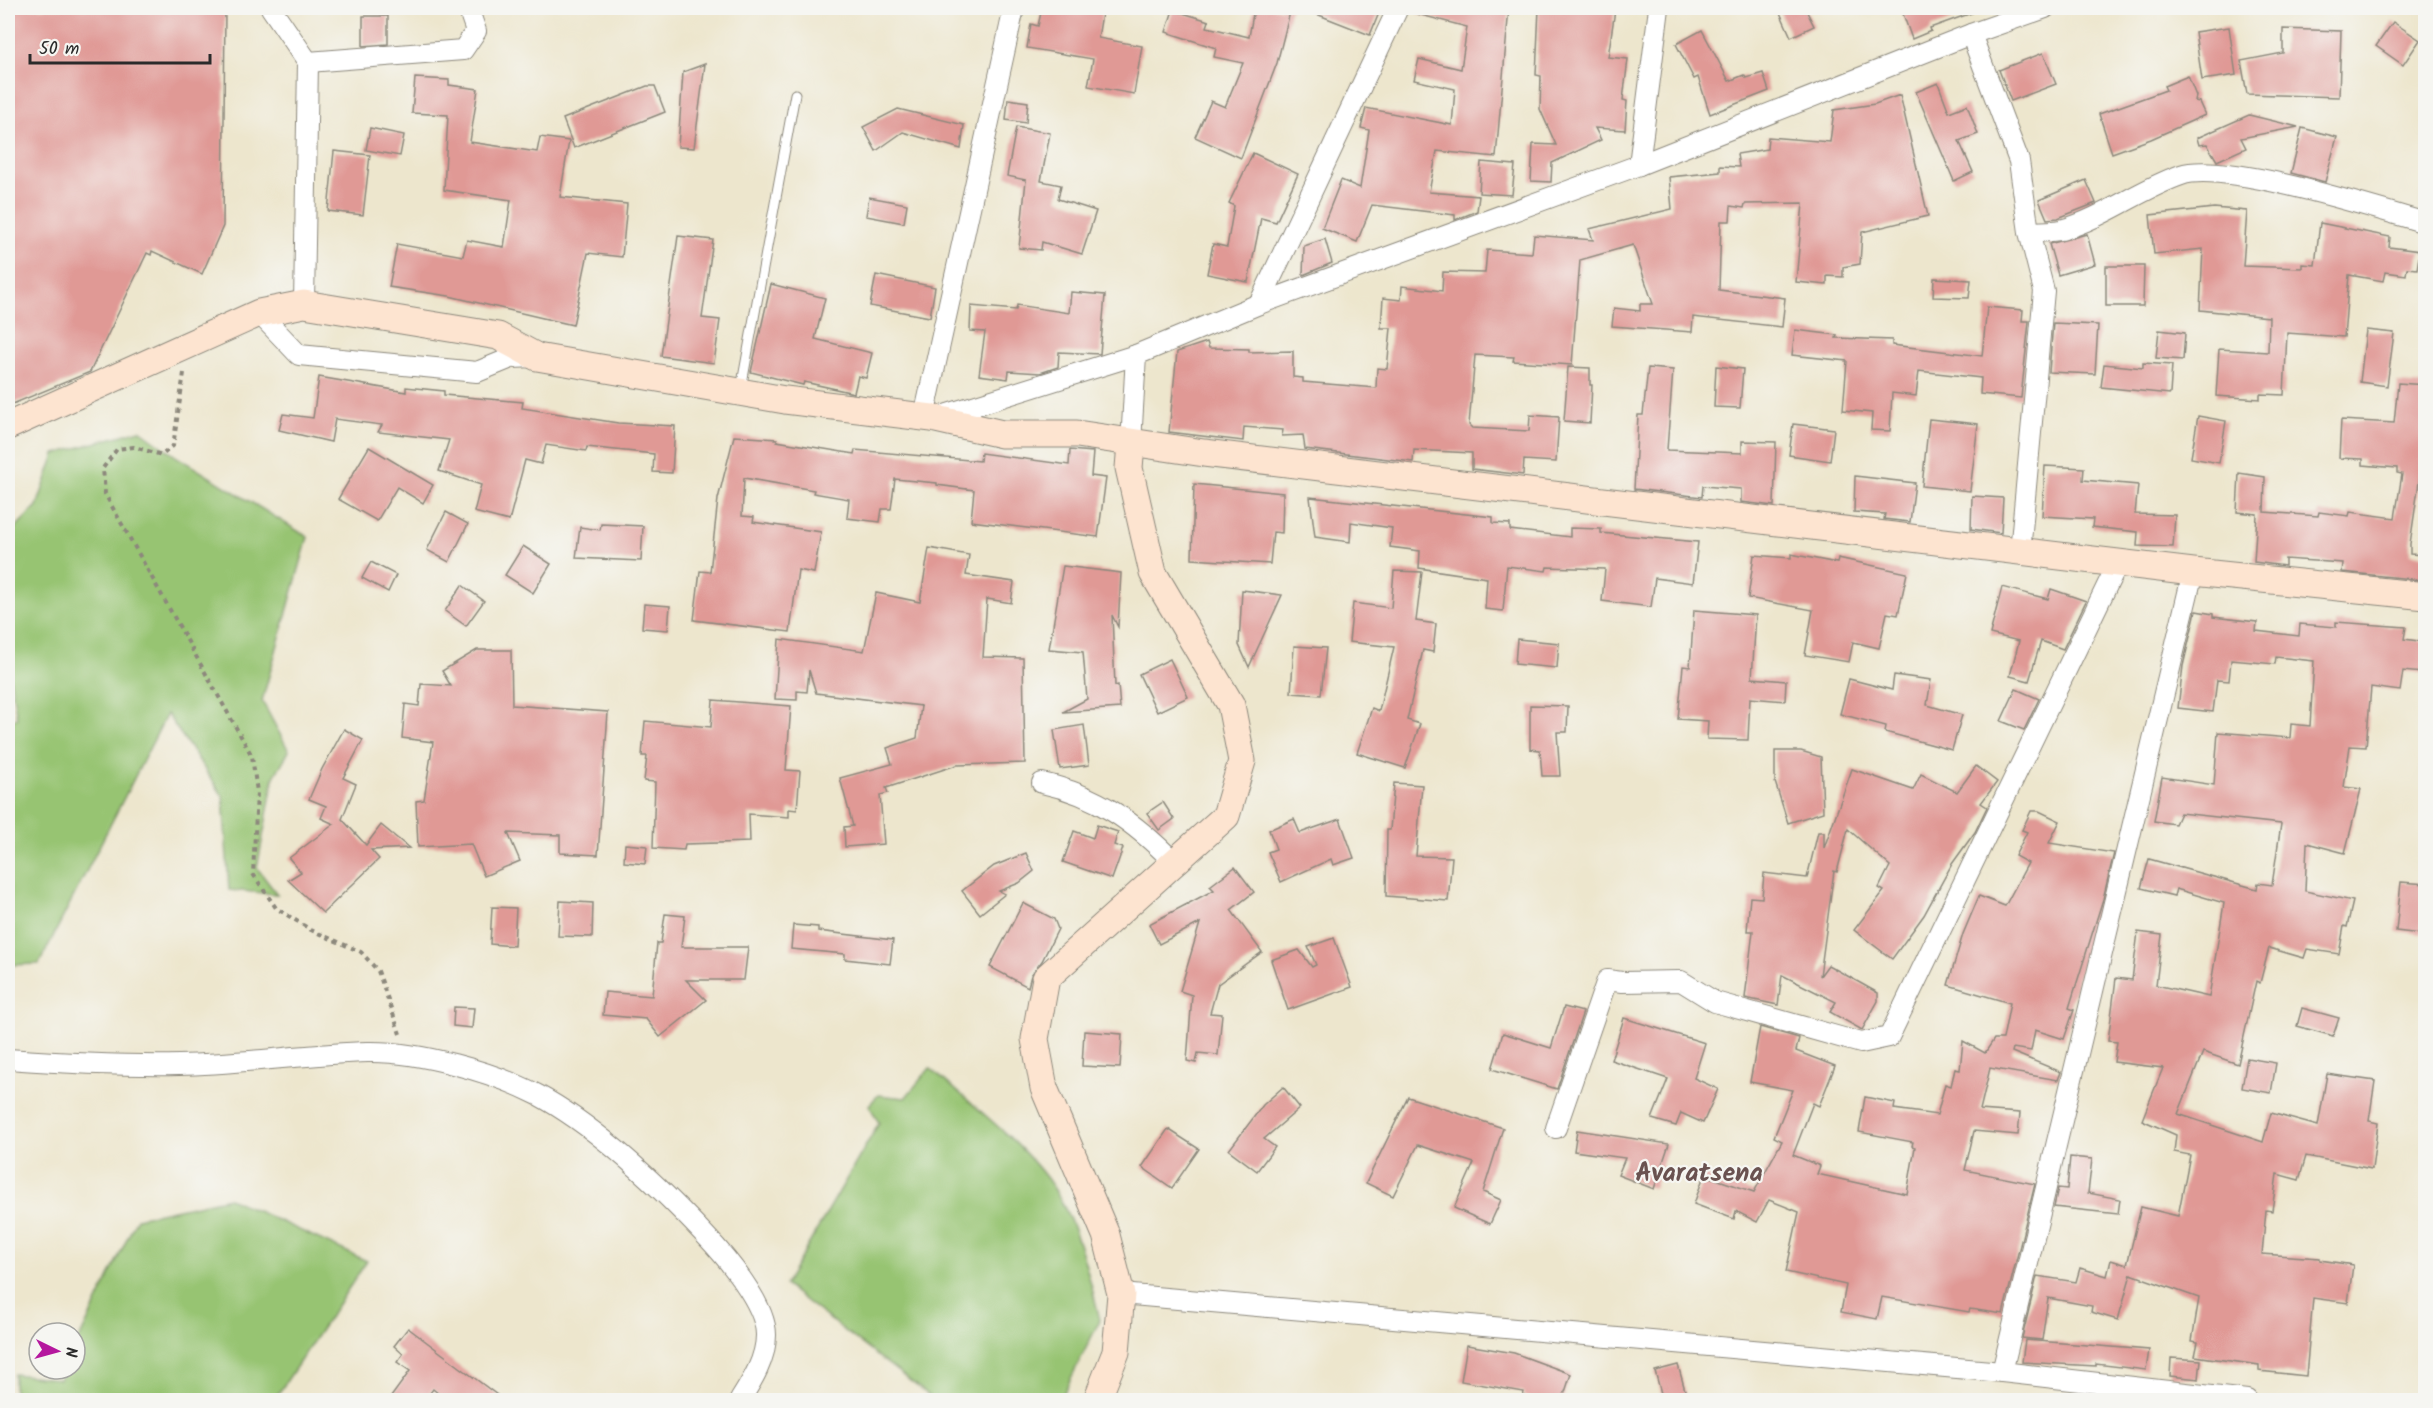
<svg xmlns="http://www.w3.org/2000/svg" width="2433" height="1408" font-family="Kalam,sans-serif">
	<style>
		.green { fill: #97c472; stroke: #61784e; stroke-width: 1.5 }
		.building { fill: #e09995 }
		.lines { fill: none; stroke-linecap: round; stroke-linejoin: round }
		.lane-casing { stroke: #8c887c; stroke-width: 11 }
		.street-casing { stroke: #8c887c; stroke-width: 22 }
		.secondary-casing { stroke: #8c887c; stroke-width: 29 }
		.path { stroke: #8c887c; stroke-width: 4; stroke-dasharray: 4.5 4.5; stroke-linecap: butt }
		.lane { stroke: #fff; stroke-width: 9 }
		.street { stroke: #fff; stroke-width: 20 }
		.secondary { stroke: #fde4d0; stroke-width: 27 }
		.labels { text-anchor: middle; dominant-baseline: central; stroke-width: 4.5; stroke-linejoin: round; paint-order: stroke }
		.district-label { font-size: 26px; font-weight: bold; fill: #6a5250; stroke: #f6f6f2 }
	</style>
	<rect width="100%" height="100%" fill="#f6f6f2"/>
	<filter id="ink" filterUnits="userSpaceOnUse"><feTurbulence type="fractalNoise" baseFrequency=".0167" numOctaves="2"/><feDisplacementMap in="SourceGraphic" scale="12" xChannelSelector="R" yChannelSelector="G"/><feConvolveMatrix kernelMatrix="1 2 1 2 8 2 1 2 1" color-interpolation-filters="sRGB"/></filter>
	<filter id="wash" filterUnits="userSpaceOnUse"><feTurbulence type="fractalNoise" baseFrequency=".008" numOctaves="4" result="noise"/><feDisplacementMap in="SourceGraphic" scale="24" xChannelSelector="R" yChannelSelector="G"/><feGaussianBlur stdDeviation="1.35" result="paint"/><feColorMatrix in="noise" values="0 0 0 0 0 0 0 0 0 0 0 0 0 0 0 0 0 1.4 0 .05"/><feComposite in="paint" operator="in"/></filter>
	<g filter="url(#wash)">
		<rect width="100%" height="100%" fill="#ede6cd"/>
		<!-- green -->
		<g class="green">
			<polygon points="140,430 177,457 308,537 262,701 289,751 274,777 257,868 277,894 229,890 223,796 167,714 39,964 8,965 8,722 17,718 8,666 8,535 37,506 55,454"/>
			<path d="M 930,1068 C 969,1102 1028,1147 1055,1190 C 1079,1230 1089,1276 1100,1320 L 1060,1400 L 935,1400 L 785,1285 L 879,1123 L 869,1105 L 878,1095 L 905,1098 Z"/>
			<polygon points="229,1198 367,1261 274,1400 14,1400 14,1374 60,1379 65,1369 75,1369 75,1348 137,1218"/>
		</g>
		<g id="blocks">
			<!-- building -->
			<g class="building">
				<polygon points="8,8 225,8 223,226 202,274 152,251 151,255 147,253 90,372 8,406"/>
				<polygon points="1042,8 1103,8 1098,38 1142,46 1134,94 1088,86 1093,59 1027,48 1031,24 1038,26"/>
				<polygon points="1254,8 1291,8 1277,63 1241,158 1195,137 1211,101 1225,107 1243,63 1214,57 1216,48 1166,32 1173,10 1209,21 1207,27 1249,37"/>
				<polygon points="1301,8 1381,8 1370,35"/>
				<polygon points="1418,8 1509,8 1496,157 1437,151 1429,192 1479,196 1477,211 1455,220 1455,215 1372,205 1357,242 1322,228 1341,180 1360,188 1369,130 1361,128 1366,108 1452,125 1455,89 1414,80 1419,59 1461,69 1467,27 1417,14"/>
				<polygon points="1539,8 1615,10 1608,57 1628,59 1623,100 1627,101 1625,130 1595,128 1601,140 1552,163 1551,182 1531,181 1533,144 1556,145 1540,109 1541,76 1536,75"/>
				<polygon points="1778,8 1805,8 1814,26 1791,37"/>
				<polygon points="1913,8 1980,8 1980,10 1930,28 1931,31 1912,39 1902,11"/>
				<polygon points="363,16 388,16 388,44 363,46"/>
				<polygon points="2393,22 2420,40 2403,65 2376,46"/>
				<polygon points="2229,27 2236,75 2202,80 2195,32"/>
				<polygon points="2283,29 2341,31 2339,97 2247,94 2241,61 2283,53"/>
				<polygon points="1702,30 1729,81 1744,75 1746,78 1763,73 1769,91 1710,114 1698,77 1694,79 1676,44"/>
				<polygon points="2043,53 2056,84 2011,101 1999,70"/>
				<polygon points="705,64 694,148 678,147 683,72"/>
				<polygon points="2188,76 2196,96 2195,101 2199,102 2205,115 2151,139 2112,153 2099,114 2166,90 2164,86"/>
				<polygon points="415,78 449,80 449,85 478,89 470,142 537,152 540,137 569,141 560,197 627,204 622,257 588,253 573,325 449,296 389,287 397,244 463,256 467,240 504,247 511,200 444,190 448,115 412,113"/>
				<polygon points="1938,83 1949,112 1967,105 1978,134 1959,141 1973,172 1954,181 1916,92"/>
				<polygon points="647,86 655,86 665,112 574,148 563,119"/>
				<polygon points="1900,95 1928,216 1862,232 1860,264 1843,267 1843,277 1827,276 1827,285 1796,282 1803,203 1745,204 1744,208 1731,206 1730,221 1721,221 1719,290 1785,298 1782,327 1693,317 1692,332 1612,326 1614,308 1640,311 1640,304 1653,304 1633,245 1580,260 1572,365 1513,361 1514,357 1475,355 1469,425 1472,428 1529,431 1530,415 1559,417 1556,462 1524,460 1523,475 1472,469 1472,453 1414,450 1413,462 1305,449 1303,435 1282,436 1283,430 1244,427 1243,441 1169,432 1177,352 1207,342 1209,348 1249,349 1249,352 1293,351 1293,377 1303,378 1303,382 1376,388 1377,368 1387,369 1391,328 1381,328 1383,298 1401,300 1402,286 1442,291 1443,272 1485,273 1487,250 1532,253 1534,235 1593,240 1589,229 1672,209 1669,177 1720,172 1720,166 1739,167 1737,154 1767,149 1768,137 1830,142 1834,110 1875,104"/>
				<polygon points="1008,99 1028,102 1026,123 1006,120"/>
				<polygon points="898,109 964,125 961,149 903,132 876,151 863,127"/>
				<polygon points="2249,115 2298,127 2241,138 2246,148 2217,161 2207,144 2199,145 2197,138"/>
				<polygon points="1016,127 1050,133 1041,181 1061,185 1058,199 1096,211 1082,254 1042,242 1041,250 1019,248 1026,180 1007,176"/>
				<polygon points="370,128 404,135 400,156 366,150"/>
				<polygon points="2302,128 2337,137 2325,182 2291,173"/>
				<polygon points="334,151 370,155 363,215 328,211"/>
				<polygon points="1253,153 1298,174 1276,222 1261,218 1248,282 1207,274 1213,244 1227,247 1234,206 1229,203"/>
				<polygon points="1481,162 1515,165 1512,195 1479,193"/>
				<polygon points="2086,180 2096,203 2058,218 2047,219 2039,200"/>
				<polygon points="869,197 907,204 904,223 866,216"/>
				<polygon points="2214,208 2247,211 2243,266 2302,268 2302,264 2315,265 2320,223 2390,237 2389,247 2420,251 2417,269 2407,268 2406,275 2385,272 2383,281 2349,275 2344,337 2287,333 2284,395 2260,394 2260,399 2216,396 2219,349 2268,352 2269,317 2200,310 2203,249 2154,254 2150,215"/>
				<polygon points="2087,234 2095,264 2058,275 2049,244"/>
				<polygon points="678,236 713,240 702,318 720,320 714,363 661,356"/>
				<polygon points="1325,239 1332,263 1303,275 1304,246"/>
				<polygon points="2106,266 2144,266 2143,306 2106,306"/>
				<polygon points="876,275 935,287 930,317 870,306"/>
				<polygon points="1934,278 1971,280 1969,298 1933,297"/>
				<polygon points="771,284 825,298 815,339 872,353 866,378 858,376 854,393 804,382 803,385 751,372"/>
				<polygon points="1071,292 1105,295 1100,354 1059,352 1058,367 1040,373 1009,371 1008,379 979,375 985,332 970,331 971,306 1016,310 1017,305 1069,313"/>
				<polygon points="1987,307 2023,310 2022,321 2029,321 2021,398 1980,394 1981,378 1919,371 1916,396 1892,393 1890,431 1871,430 1872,413 1843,410 1847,361 1792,355 1795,330 1837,335 1836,338 1892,340 1892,345 1982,356"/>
				<polygon points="2053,323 2098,325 2095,374 2049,372"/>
				<polygon points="2159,330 2185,333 2183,360 2156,358"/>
				<polygon points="2366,330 2394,333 2387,386 2360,382"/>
				<polygon points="2143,363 2172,365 2170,394 2101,387 2104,364 2143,368"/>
				<polygon points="1716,366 1743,369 1740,408 1714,407"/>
				<polygon points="1568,367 1590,368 1590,385 1592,385 1590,423 1564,421"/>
				<polygon points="1648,368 1673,370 1667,450 1742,453 1742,441 1776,442 1774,506 1741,502 1741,489 1703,486 1702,497 1634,489 1638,415 1643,415"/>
				<polygon points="319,377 406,392 406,387 444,391 444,395 523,402 522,408 618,423 675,426 672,473 653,472 654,454 587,447 586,451 546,445 541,464 525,460 509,521 474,512 481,485 439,471 449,440 378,432 382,425 335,419 331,442 279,430 283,414 313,418"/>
				<polygon points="2398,383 2426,385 2426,475 2420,475 2410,544 2410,554 2424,555 2422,580 2342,572 2343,563 2285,559 2285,566 2254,562 2257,514 2237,512 2239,473 2265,477 2264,512 2318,516 2319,512 2349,516 2350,512 2395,518 2402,474 2397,473 2397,468 2363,465 2363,459 2339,458 2341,420 2394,423"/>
				<polygon points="2198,416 2226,421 2219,463 2191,458"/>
				<polygon points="1929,419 1978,424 1970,491 1922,486"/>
				<polygon points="1793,424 1834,429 1830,461 1789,455"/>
				<polygon points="734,436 777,439 777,441 854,454 855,450 980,461 981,453 1069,465 1070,450 1093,452 1091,476 1106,478 1098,537 971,521 974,490 937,485 937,483 895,479 891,509 882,509 880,522 847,518 849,499 813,493 814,490 744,478 742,516 754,517 753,522 821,532 814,573 798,570 790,632 694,620 700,571 710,572 718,499"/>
				<polygon points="369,447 433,485 423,503 397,487 377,521 338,499"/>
				<polygon points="2045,466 2084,468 2083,480 2138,485 2135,514 2175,515 2173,547 2137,546 2138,532 2092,527 2093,519 2042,516"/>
				<polygon points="1855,476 1915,483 1910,522 1884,519 1885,514 1854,512"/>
				<polygon points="1194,484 1283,493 1282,533 1273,532 1270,564 1192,559"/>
				<polygon points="1972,496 2003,498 2001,533 1971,529"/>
				<polygon points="1310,497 1493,517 1493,523 1510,524 1510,530 1570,537 1570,528 1601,529 1601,533 1698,542 1693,583 1655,578 1651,607 1602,601 1605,569 1547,567 1546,571 1507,566 1503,611 1485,609 1487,578 1419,568 1420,551 1390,547 1392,528 1351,522 1350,542 1315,537"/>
				<polygon points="446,512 468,524 449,562 427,550"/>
				<polygon points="601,524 643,526 641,561 576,558 580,527 600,530"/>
				<polygon points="523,546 551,564 533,593 505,575"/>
				<polygon points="929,548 969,555 966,575 1014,582 1011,603 987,599 983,657 1023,658 1025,763 957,765 886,788 888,793 880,795 884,844 845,847 844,827 853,826 840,778 892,764 887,748 917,738 921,706 816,693 809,670 807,692 797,691 797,700 775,699 779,639 864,651 876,593 920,602"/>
				<polygon points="1791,554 1837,563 1838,558 1907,573 1898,615 1887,613 1879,648 1853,642 1849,662 1805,655 1813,610 1748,598 1754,555 1791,558"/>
				<polygon points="371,562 396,575 388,592 362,578"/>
				<polygon points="1063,566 1121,573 1118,627 1112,615 1115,686 1118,685 1120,708 1063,712 1087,699 1083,652 1049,649"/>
				<polygon points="1394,571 1422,572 1416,621 1436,624 1433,652 1423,650 1407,720 1420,724 1405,768 1357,753 1372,708 1379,711 1394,647 1349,642 1353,603 1391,608"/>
				<polygon points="462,585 484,601 466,626 445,611"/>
				<polygon points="2002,587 2048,599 2051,589 2086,601 2063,649 2041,641 2029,681 2010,676 2019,641 1990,634"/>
				<polygon points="1242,590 1282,595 1249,667 1239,645"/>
				<polygon points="644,604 670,606 668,630 642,628"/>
				<polygon points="1694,610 1756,615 1752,678 1786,681 1785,701 1750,698 1748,740 1707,739 1708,721 1678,719 1683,666 1690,667"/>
				<polygon points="2196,611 2213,614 2213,617 2257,622 2256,631 2299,636 2300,624 2336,627 2336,622 2406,627 2404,639 2426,642 2422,673 2403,671 2400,691 2371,687 2366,747 2350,746 2344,787 2361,789 2345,853 2307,843 2305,891 2353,901 2347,927 2344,926 2339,954 2307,949 2304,958 2269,948 2260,983 2256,981 2238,1064 2203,1052 2178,1114 2263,1142 2271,1113 2318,1126 2327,1074 2375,1081 2369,1121 2378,1123 2372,1169 2306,1156 2299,1180 2277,1174 2272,1211 2266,1210 2262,1254 2320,1258 2320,1260 2353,1265 2348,1303 2313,1298 2306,1376 2259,1371 2259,1365 2195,1356 2198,1342 2192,1341 2199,1298 2131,1274 2118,1320 2091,1312 2092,1306 2048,1298 2042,1340 2022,1338 2037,1276 2076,1282 2080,1268 2107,1276 2111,1260 2127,1265 2141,1207 2178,1216 2190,1155 2174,1152 2176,1135 2142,1120 2163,1068 2114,1062 2117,1042 2108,1041 2116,978 2132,980 2138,932 2162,935 2156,985 2209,997 2224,903 2176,889 2174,896 2141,888 2149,859 2257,889 2258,883 2272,885 2281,824 2180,813 2175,824 2154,821 2162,777 2214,785 2218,732 2290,738 2291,724 2310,726 2314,661 2276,657 2275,664 2231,660 2229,681 2217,680 2213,712 2178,708 2183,666"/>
				<polygon points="1517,639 1559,643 1557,668 1515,664"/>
				<polygon points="1294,646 1326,648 1321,695 1291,693"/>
				<polygon points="477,650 511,650 512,705 608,712 598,855 560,853 560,835 508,833 520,861 484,876 471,844 418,847 416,801 424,800 433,742 402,738 405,704 419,706 421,684 451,686 442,671"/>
				<polygon points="1170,659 1188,697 1157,712 1139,674"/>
				<polygon points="1894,675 1931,680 1927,705 1962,715 1952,750 1885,732 1886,726 1840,714 1849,679 1892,690"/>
				<polygon points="2016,689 2039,699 2024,730 2001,721"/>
				<polygon points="713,700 791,706 786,770 800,771 797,810 789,809 789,817 749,814 750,842 685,844 684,850 653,848 655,782 644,781 647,756 642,756 645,721 711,727"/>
				<polygon points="1530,705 1568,706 1567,732 1557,732 1560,776 1542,776 1540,750 1530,749"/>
				<polygon points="1084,725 1089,765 1060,769 1054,730"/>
				<polygon points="344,729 363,740 343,778 356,784 342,819 366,845 381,825 409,848 371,850 379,859 323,913 288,880 301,872 289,858 334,824 321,818 326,806 309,799 322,769"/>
				<polygon points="1775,751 1801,751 1821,757 1823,812 1788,823 1775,782"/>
				<polygon points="1976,766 1997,782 1981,803 1987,807 1975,832 1952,864 1924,915 1892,959 1854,930 1884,891 1879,888 1890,866 1848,829 1837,872 1834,871 1820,976 1828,965 1878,993 1878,1001 1862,1030 1830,1012 1836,1002 1782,975 1778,1005 1745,998 1753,931 1747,931 1750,897 1762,898 1764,873 1807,878 1818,832 1824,832 1824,848 1852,769 1913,790 1921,774 1957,792"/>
				<polygon points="1394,783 1422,785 1416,856 1452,857 1448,901 1386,896 1387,830 1390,830"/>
				<polygon points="1163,802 1174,819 1159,830 1147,813"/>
				<polygon points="2031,811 2039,811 2060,821 2049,843 2114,853 2103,899 2069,1008 2074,1010 2064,1039 2035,1030 2031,1051 2013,1048 2012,1052 2061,1072 2058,1080 1990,1068 1980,1110 2020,1113 2018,1135 1974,1131 1965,1170 2035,1184 2003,1314 1970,1309 1969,1312 1882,1297 1877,1319 1841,1312 1846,1285 1786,1272 1799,1212 1769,1200 1757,1222 1736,1211 1734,1219 1694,1204 1704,1175 1754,1192 1782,1141 1774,1137 1793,1090 1750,1082 1760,1027 1799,1038 1796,1051 1835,1066 1819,1106 1813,1103 1793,1155 1820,1166 1817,1174 1907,1194 1915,1147 1912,1146 1913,1142 1859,1132 1865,1097 1895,1103 1894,1109 1937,1115 1945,1084 1951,1086 1955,1069 1960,1070 1963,1041 1985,1053 1994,1039 2003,1039 2010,1003 1948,985 1963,934 1979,896 2005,906 2028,863 2015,856 2027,832 2022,830"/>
				<polygon points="1294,819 1300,833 1340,819 1354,858 1333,865 1331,859 1281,882 1268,852 1276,849 1269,830"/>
				<polygon points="1097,825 1118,832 1114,845 1123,848 1112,879 1063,862 1074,831 1093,838"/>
				<polygon points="625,844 647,846 645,864 624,862"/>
				<polygon points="1026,853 1034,871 1019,883 999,891 1005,894 980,914 962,891 994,866"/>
				<polygon points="1235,867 1254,892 1231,910 1262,952 1218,984 1210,1013 1222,1014 1218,1055 1198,1053 1196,1063 1187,1061 1192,995 1180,991 1200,923 1159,944 1149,924 1214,890 1210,886"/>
				<polygon points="2401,882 2426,884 2421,934 2396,931"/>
				<polygon points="560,901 593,903 592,937 558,936"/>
				<polygon points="1023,903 1054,919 1058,929 1042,961 1031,975 1028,987 990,967"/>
				<polygon points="492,907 516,908 514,946 490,944"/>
				<polygon points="665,914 685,916 681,947 748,947 744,980 686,980 706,1000 660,1037 646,1019 603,1015 605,992 652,996 657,943 661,943"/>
				<polygon points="793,925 818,927 818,931 893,940 890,964 845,959 845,954 791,949"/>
				<polygon points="1334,938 1352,987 1288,1010 1271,960 1299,950 1312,967 1316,965 1308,947"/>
				<polygon points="454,1007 474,1008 472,1028 453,1026"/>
				<polygon points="1564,1007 1583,1012 1557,1089 1492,1069 1503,1033 1551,1048"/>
				<polygon points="2302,1008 2339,1018 2333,1036 2297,1026"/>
				<polygon points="1624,1018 1705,1043 1694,1078 1718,1089 1703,1123 1681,1113 1676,1126 1652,1119 1668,1079 1611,1060"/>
				<polygon points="1084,1031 1122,1034 1120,1068 1082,1066"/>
				<polygon points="2247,1058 2276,1063 2271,1093 2242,1088"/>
				<polygon points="1283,1087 1300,1108 1264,1139 1275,1147 1257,1171 1229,1150 1263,1105"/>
				<polygon points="1408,1097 1503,1128 1483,1192 1501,1200 1490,1224 1454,1208 1474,1163 1418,1145 1393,1196 1366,1183"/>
				<polygon points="1168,1129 1199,1149 1172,1188 1142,1167"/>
				<polygon points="1577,1130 1669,1144 1654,1189 1618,1175 1625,1158 1574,1151"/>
				<polygon points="2070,1157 2092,1159 2088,1193 2120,1199 2118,1214 2054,1207 2058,1188 2067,1189"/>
				<polygon points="408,1328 505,1401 447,1401 433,1389 424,1401 388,1401 410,1371 397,1362 403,1354 394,1346"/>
				<polygon points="2025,1340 2149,1350 2146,1370 2096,1364 2096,1366 2022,1362"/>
				<polygon points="1467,1345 1514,1353 1571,1374 1562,1401 1537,1401 1523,1396 1524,1392 1461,1381"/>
				<polygon points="2171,1358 2201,1360 2199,1379 2170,1376"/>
				<polygon points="1678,1365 1688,1401 1663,1401 1655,1371"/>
			</g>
		</g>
	</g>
	<g filter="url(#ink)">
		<use href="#blocks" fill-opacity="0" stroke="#8c887c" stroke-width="1.5"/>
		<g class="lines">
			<defs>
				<polyline id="lane" points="741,389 795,94"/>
				<g id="street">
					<polyline points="271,8 308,62 304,304"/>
					<polyline points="1971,34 2019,161 2029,232 2044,291 2020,552"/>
					<polyline points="308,62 463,50 476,31 468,8"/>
					<polyline points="1639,165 1659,8"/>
					<path d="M 2029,232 C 2040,231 2051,232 2061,230 C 2104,218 2140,189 2181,175 C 2224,160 2377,209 2426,223"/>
					<polyline points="1259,304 1398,8"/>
					<polyline points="259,313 299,355 477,372 511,358 537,357"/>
					<polyline points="924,417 1014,8"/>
					<polyline points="935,418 1136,355 1259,304 1639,165 1971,34 2045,8"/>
					<polyline points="1131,444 1136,355"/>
					<path d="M 1042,783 C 1098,795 1135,823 1174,862"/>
					<path d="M 8,1059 C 64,1063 122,1066 179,1065 C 242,1064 305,1054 368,1052 C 418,1051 494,1072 538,1095 C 599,1128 658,1185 705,1235 C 726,1257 766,1304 766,1335 C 766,1359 752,1381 740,1400"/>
					<polyline points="1556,1128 1607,980 1622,982 1681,981 1715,1002 1861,1043 1889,1037 2118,563"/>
					<polyline points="1121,1294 2002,1372 2247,1400"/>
					<polyline points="2002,1372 2193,572"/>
				</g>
				<g id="secondary">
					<polyline points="8,426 259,313 304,304 498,336 537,357 785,400 932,418 1002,434 1077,434 1204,453 2193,572 2426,596"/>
					<polyline points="1097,1400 1116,1352 1121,1294 1106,1235 1044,1088 1035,1039 1046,978 1226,816 1242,761 1231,705 1153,573 1129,468 1131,444"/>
				</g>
			</defs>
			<!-- lane casing -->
			<use href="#lane" class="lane-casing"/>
			<!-- street casing -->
			<use href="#street" class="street-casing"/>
			<!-- secondary casing -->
			<use href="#secondary" class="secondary-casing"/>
			<!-- path -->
			<polyline class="path" points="184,373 173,446 162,455 134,447 117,449 103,468 105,494 252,756 257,792 253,874 276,908 311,930 361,952 378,971 400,1034"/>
			<!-- lane -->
			<use href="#lane" class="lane"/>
			<!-- street -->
			<use href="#street" class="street"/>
			<!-- secondary -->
			<use href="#secondary" class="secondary"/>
		</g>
	</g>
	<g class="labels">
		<!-- district labels -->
		<g class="district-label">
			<text x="1699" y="1174">Avaratsena</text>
		</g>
	</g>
	<!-- margin -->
	<rect width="2433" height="1408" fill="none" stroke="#f6f6f2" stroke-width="30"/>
	<!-- north arrow -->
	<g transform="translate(57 1351) rotate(95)"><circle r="28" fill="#f6f6f2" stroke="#a5a5a2" stroke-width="1.5"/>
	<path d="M0-4.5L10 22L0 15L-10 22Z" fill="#b5179e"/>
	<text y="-9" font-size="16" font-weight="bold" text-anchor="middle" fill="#2b2b2b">N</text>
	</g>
	<!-- scale -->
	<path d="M30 54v9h180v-9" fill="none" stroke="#2b2b2b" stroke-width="3"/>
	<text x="39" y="54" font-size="18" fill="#2b2b2b" stroke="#f6f6f2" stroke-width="4.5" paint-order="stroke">50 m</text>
</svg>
